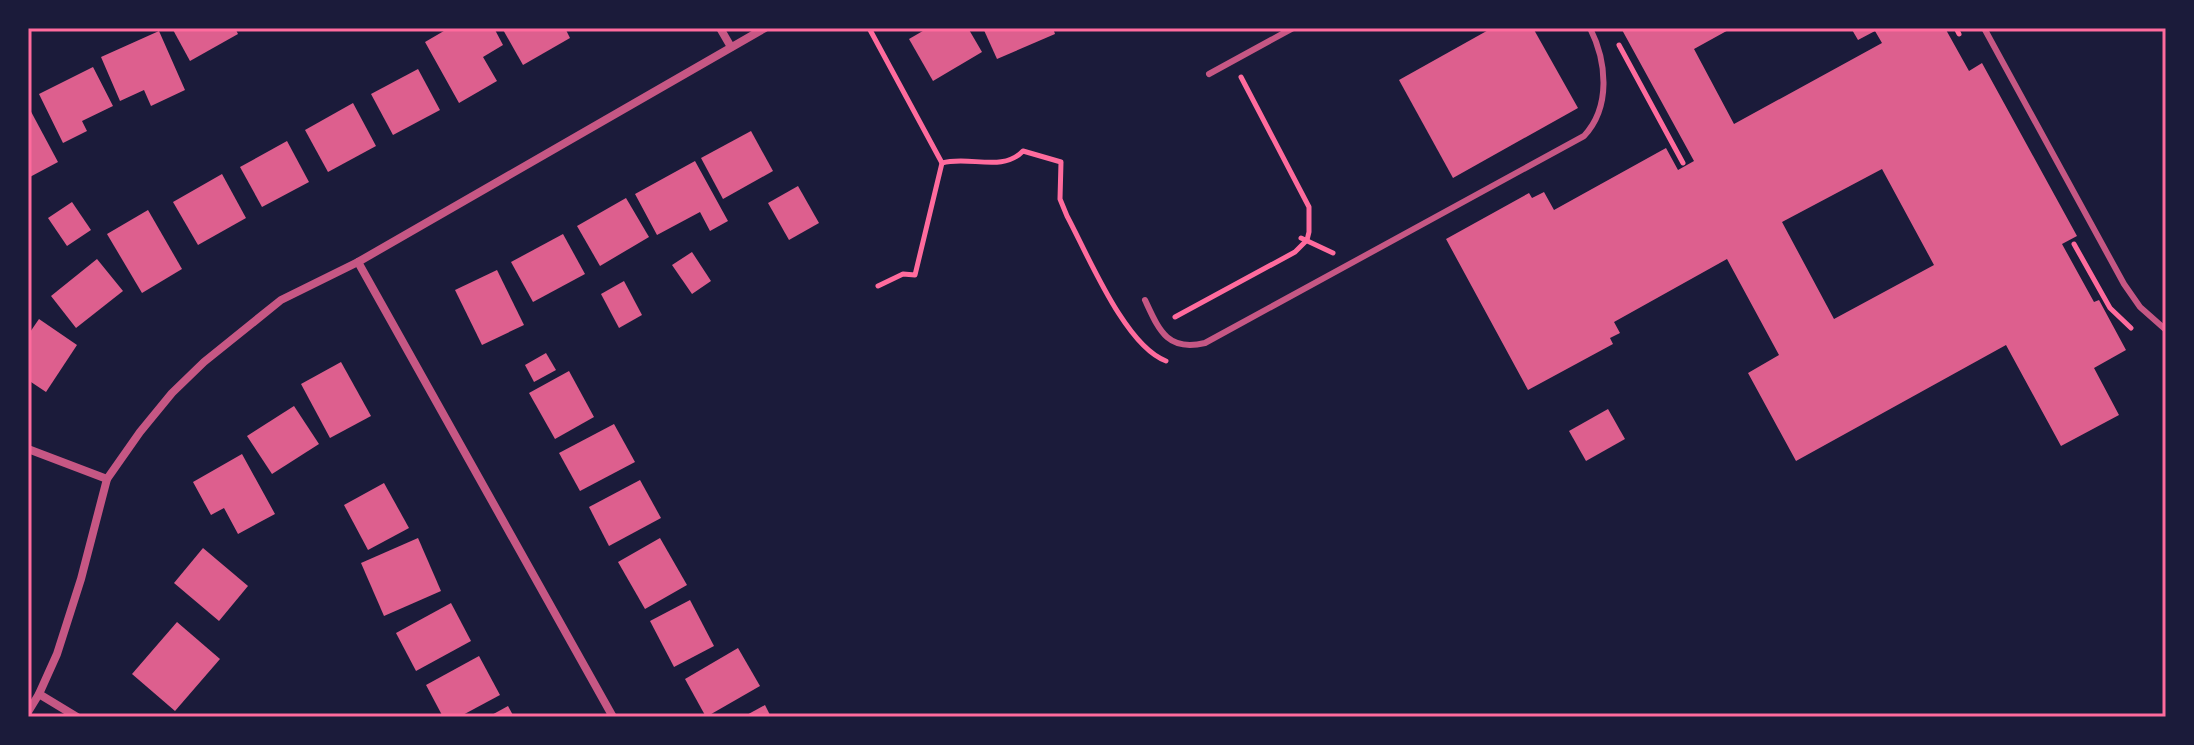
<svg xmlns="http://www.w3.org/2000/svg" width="2194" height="745" font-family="Rubik,sans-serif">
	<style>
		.building { fill: #dd5f8e; fill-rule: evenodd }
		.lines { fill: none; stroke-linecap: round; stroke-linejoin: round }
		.path { stroke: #ff6b9d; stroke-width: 5 }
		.service { stroke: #c65784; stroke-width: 6 }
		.minor { stroke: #c65784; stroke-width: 8 }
		.neatline { fill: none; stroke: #ff6b9d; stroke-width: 3 }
	</style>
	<rect width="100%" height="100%" fill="#1b1b3a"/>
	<!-- building -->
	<g class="building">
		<polygon points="172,28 235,28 238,34 190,61"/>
		<polygon points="449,28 494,28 503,45 483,57 497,81 459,103 425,42"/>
		<polygon points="502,28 565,28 570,38 523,65"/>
		<polygon points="928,28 968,28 982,52 933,81 909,39"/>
		<polygon points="983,28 1053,28 1055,34 997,59"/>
		<polygon points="1492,28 1533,28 1578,108 1453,178 1399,80"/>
		<path d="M 1621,28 L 1732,28 L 1694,49 L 1734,124 L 1882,43 L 1875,31 L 1858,40 L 1851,28 L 1945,28 L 1969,71 L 1982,63 L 2077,236 L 2062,244 L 2094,302 L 2099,300 L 2126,350 L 2094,368 L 2119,415 L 2061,446 L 2006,345 L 1796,461 L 1748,373 L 1779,355 L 1727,259 L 1614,322 L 1620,333 L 1610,338 L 1613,344 L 1528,390 L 1446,239 L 1529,193 L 1532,198 L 1544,192 L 1554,210 L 1666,148 L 1678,170 L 1694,161 ZM 1882,169 L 1934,265 L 1834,319 L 1782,222 Z"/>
		<polygon points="159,31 185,90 151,106 144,90 120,101 101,57"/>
		<polygon points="93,67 113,106 82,121 87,131 63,143 39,94"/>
		<polygon points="418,69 440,110 393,135 371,94"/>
		<polygon points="353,103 376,146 328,172 305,130"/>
		<polygon points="28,106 58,162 28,178"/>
		<polygon points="751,131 773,171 723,199 701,158"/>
		<polygon points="287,141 309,182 262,207 240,167"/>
		<polygon points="695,161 728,221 710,231 700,212 657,235 635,194"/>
		<polygon points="222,174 246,218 198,245 173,202"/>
		<polygon points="798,186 819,223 789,240 768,203"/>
		<polygon points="626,198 649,237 600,266 577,226"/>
		<polygon points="72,202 91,230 67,246 48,218"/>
		<polygon points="148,210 182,269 142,293 107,234"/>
		<polygon points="563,234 585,274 533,302 511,262"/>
		<polygon points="692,252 711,281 692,294 672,265"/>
		<polygon points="97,259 123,291 76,328 51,296"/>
		<polygon points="497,270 524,325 482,345 455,290"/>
		<polygon points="624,281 642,315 619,328 601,294"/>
		<polygon points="39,319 77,345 46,392 28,380 28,335"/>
		<polygon points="546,353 556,370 534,382 525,365"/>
		<polygon points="341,362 371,416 330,438 301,384"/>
		<polygon points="569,371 594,417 555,439 529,393"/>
		<polygon points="294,406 319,444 272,474 247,436"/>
		<polygon points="1608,409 1625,439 1586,461 1569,431"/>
		<polygon points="614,424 635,462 580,491 559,453"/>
		<polygon points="242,454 275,514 238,534 224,508 211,515 193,482"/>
		<polygon points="640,480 661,518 609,546 589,507"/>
		<polygon points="384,483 409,528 368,550 344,505"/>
		<polygon points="418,538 441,591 384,616 361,563"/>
		<polygon points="660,538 687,585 645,609 618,562"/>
		<polygon points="203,548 248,586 219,621 174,583"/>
		<polygon points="690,600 714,646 674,667 650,621"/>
		<polygon points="451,603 471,641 416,671 396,633"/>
		<polygon points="177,622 220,659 175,711 132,674"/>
		<polygon points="738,648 760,686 706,717 685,679"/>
		<polygon points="479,656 500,695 459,717 443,717 426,685"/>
		<polygon points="765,705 771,717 743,717"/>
		<polygon points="508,706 514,717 488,717"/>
	</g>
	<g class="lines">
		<!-- path -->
		<g class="path">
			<polyline points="869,28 942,163 915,275 903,274 878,286"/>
			<polyline points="1956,28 1959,34"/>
			<polyline points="1619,45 1683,163"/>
			<path d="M 942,163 C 969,155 1002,173 1023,151 L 1061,162 L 1060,199 L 1067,216 C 1088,255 1125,346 1166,361"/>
			<polyline points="1301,238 1333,253"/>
			<polyline points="2074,244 2110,308 2131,328"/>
			<polyline points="1175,317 1295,252 1307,240 1309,232 1309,207 1241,77"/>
		</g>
		<!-- service -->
		<g class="service">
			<polyline points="1984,28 2124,284 2140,307 2166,330"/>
			<polyline points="1209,74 1293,28"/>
			<path d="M 1145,300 C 1159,330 1167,352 1205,343 L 1584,136 C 1611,107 1607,62 1590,28"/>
		</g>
		<!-- minor -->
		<g class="minor">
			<polyline points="720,28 731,47"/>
			<polyline points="358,262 613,717"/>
			<polyline points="28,449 107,479"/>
			<polyline points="39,694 77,717"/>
			<polyline points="28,712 39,694 57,654 81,579 107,479 140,432 172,393 204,362 281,300 358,262 765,28"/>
		</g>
	</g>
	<!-- border -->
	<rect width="2194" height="745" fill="none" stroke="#1b1b3a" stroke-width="60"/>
	<rect x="30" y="30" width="2134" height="685" class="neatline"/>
</svg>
